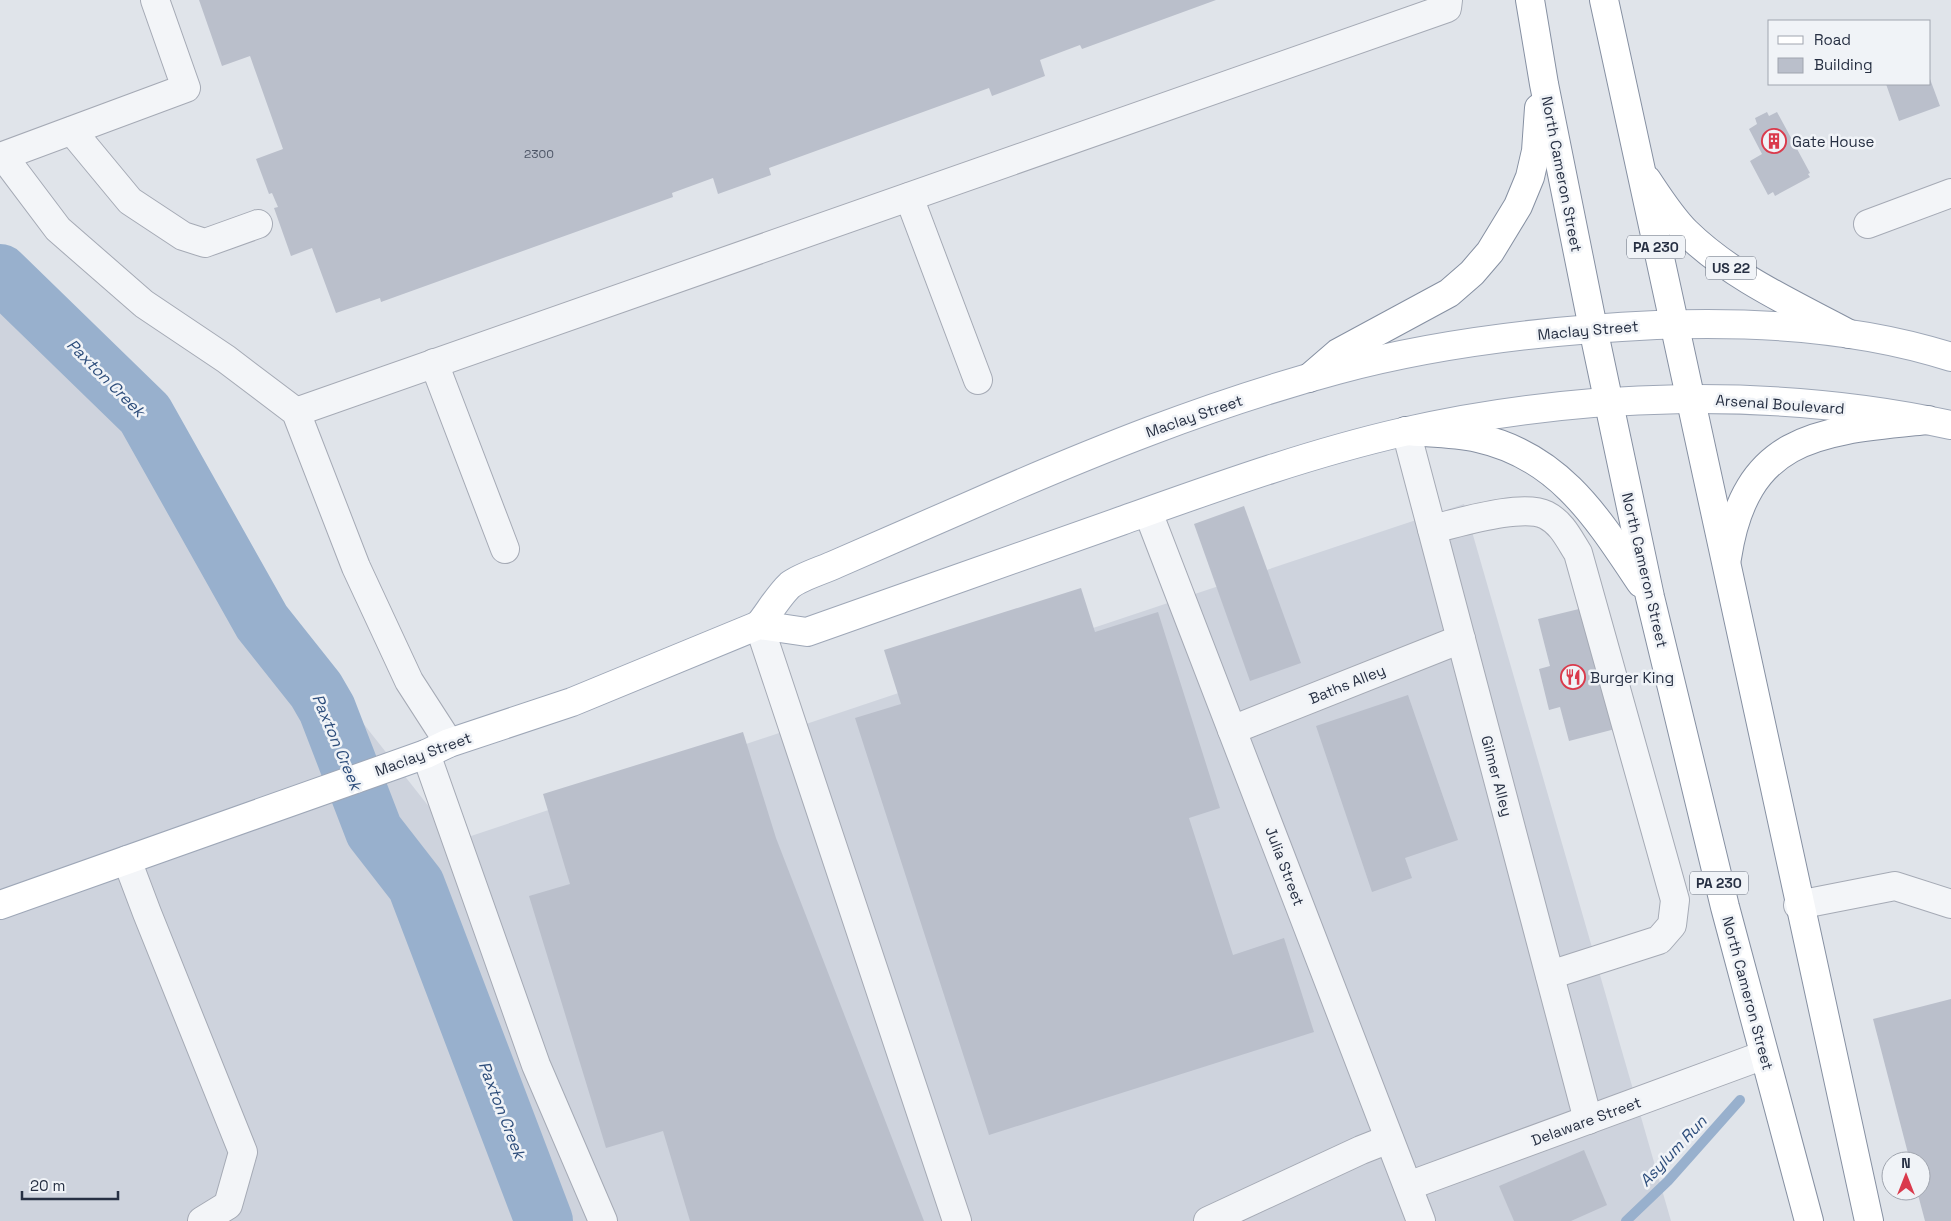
<svg xmlns="http://www.w3.org/2000/svg" width="1951" height="1221" font-family="'Space Grotesk',sans-serif">
	<style>
		.built { fill: #ced3dd }
		.lines { fill: none; stroke-linecap: round; stroke-linejoin: round }
		.stream { stroke: #98b0cd; stroke-width: 10 }
		.river { stroke: #98b0cd; stroke-width: 58 }
		.building { fill: #babfcb }
		.minor-casing { stroke: #a5aab5; stroke-width: 30 }
		.major-casing { stroke: #9ea7b7; stroke-width: 30 }
		.highway-casing { stroke: #8690a2; stroke-width: 30 }
		.minor { stroke: #f3f5f8; stroke-width: 28 }
		.major { stroke: #fff; stroke-width: 28 }
		.highway { stroke: #fff; stroke-width: 28 }
		.labels { text-anchor: middle; dominant-baseline: central; stroke-width: 5; stroke-linejoin: round; paint-order: stroke }
		.number-label { font-size: 12px; fill: #4c5465 }
		.shield { fill: #f0f3f7; stroke: #636a79; stroke-width: 1 }
		.shield-label { font-size: 14px; font-weight: bold; fill: #273043 }
		.poi-label { font-size: 15px; fill: #273043; stroke: #f0f3f7; text-anchor: start }
		.street-label { font-size: 15px; fill: #273043; stroke: #f0f3f7 }
		.water-label { font-size: 16px; font-style: italic; fill: #2d4d7b; stroke: #f0f3f7 }
	</style>
	<rect width="100%" height="100%" fill="#e0e4ea"/>
	<!-- built -->
	<polygon class="built" points="0,263 456,841 1464,504 1671,1221 0,1221"/>
	<g class="lines">
		<!-- stream -->
		<polyline class="stream" points="1626,1221 1668,1181 1740,1100"/>
		<!-- river -->
		<polyline class="river" points="0,273 145,414 262,622 316,690 327,709 374,831 416,885 544,1221"/>
	</g>
	<!-- building -->
	<g class="building">
		<polygon points="199,0 1216,0 1082,49 1080,45 1040,60 1045,76 992,96 989,88 769,168 771,175 718,194 713,178 672,193 673,197 381,302 380,298 336,313 312,248 291,256 274,208 278,207 272,193 269,194 256,159 283,149 250,56 222,66"/>
		<polygon points="1930,79 1940,106 1899,121 1886,84 1930,84"/>
		<polygon points="1767,112 1769,116 1777,112 1810,173 1808,174 1810,177 1775,196 1773,192 1768,195 1750,161 1762,154 1749,129 1757,124 1755,118"/>
		<polygon points="1244,506 1301,663 1250,681 1194,524"/>
		<polygon points="1081,588 1095,632 1158,612 1220,808 1189,818 1233,955 1284,938 1314,1032 989,1135 855,718 901,704 884,650"/>
		<polygon points="1583,608 1619,728 1569,741 1560,707 1549,710 1539,669 1550,666 1538,619"/>
		<polygon points="1408,695 1458,840 1405,858 1412,878 1372,892 1316,726"/>
		<polygon points="743,732 776,838 924,1221 690,1221 663,1131 606,1148 529,896 570,884 543,794"/>
		<polygon points="1951,999 1951,1221 1925,1221 1917,1191 1921,1191 1921,1161 1910,1161 1873,1019"/>
		<polygon points="1584,1150 1607,1205 1571,1221 1514,1221 1499,1186"/>
	</g>
	<g class="lines">
		<defs>
			<g id="minor">
				<polyline points="155,0 186,88 3,156 58,229 144,304 226,359 296,412 356,567 409,681 449,743"/>
				<polyline points="72,131 130,201 183,236 205,243 258,224"/>
				<polyline points="909,197 978,380"/>
				<polyline points="1868,224 1951,193"/>
				<polyline points="434,363 505,549"/>
				<polyline points="296,412 1447,8 1448,0"/>
				<polyline points="1406,431 1588,1120"/>
				<polyline points="1148,512 1421,1221"/>
				<path d="M 1432,529 C 1459,523 1522,503 1546,515 C 1562,523 1569,539 1578,553 L 1675,900 L 1672,925 L 1659,940 L 1550,975"/>
				<polyline points="759,625 957,1221"/>
				<polyline points="1232,730 1461,639"/>
				<polyline points="426,754 536,1065 603,1221"/>
				<polyline points="127,860 147,913 243,1152 228,1205 202,1221"/>
				<polyline points="1798,905 1895,886 1951,904"/>
				<polyline points="1408,1186 1764,1055"/>
				<polyline points="1208,1221 1361,1150 1389,1139"/>
			</g>
			<g id="major">
				<path d="M 759,625 C 768,614 779,595 790,585 C 800,577 823,570 836,564 C 880,545 925,525 969,506 C 1089,453 1210,404 1337,370 C 1441,342 1549,330 1656,325 C 1755,321 1857,327 1951,357"/>
				<path d="M 0,905 L 426,754 L 449,743 L 572,702 L 759,625 L 807,632 C 912,595 1016,558 1121,521 C 1214,488 1307,454 1403,432 C 1577,392 1777,387 1951,425"/>
			</g>
			<g id="highway">
				<polyline points="1530,0 1544,84 1593,328 1650,597 1725,907 1809,1221"/>
				<path d="M 1604,0 C 1690,408 1778,815 1869,1221"/>
				<path d="M 1647,180 C 1659,198 1671,217 1686,232 C 1732,277 1793,304 1849,334"/>
				<polyline points="1309,378 1338,353 1449,293 1472,273 1490,252 1518,206 1530,177 1536,151 1539,108"/>
				<path d="M 1406,431 C 1430,433 1455,433 1478,438 C 1560,456 1598,519 1641,583"/>
				<path d="M 1727,558 C 1746,433 1822,431 1928,420"/>
			</g>
		</defs>
		<!-- minor casing -->
		<use href="#minor" class="minor-casing"/>
		<!-- major casing -->
		<use href="#major" class="major-casing"/>
		<!-- highway casing -->
		<use href="#highway" class="highway-casing"/>
		<!-- minor -->
		<use href="#minor" class="minor"/>
		<!-- major -->
		<use href="#major" class="major"/>
		<!-- highway -->
		<use href="#highway" class="highway"/>
	</g>
	<!-- icons -->
	<defs>
		<symbol id="building-ring" viewBox="-11 -11 22 22"><circle r="9.5" fill="#f0f3f7" stroke="#da3a4c" stroke-width="1.5"/><path d="M-4-6H4V6H1V3H-1V6H-4ZM-2.5-4.3h1.7v1.8h-1.7ZM.8-4.3h1.7v1.8H.8ZM-2.5-1h1.7V.8h-1.7ZM.8-1h1.7V.8H.8Z" fill="#da3a4c"/></symbol>
		<symbol id="restaurant-ring" viewBox="-11 -11 22 22"><circle r="9.5" fill="#f0f3f7" stroke="#da3a4c" stroke-width="1.5"/><path d="M-5-6h1v4h1v-4h1v4h1v-4h1v5L-1.5 .5V6h-2V.5L-5-1ZM5-6V6H3V1.5H1.5Q1.5-4 5-6Z" fill="#da3a4c"/></symbol>
	</defs>
	<g fill-rule="evenodd">
		<use href="#building-ring" x="1760" y="127" width="28" height="28"/>
		<use href="#restaurant-ring" x="1559" y="663" width="28" height="28"/>
	</g>
	<g class="labels">
		<!-- number labels -->
		<g class="number-label">
			<text x="539" y="154">2300</text>
		</g>
		<!-- shield labels -->
		<g class="shield">
			<rect x="1627" y="235.5" width="58" height="23" rx="4"/>
			<rect x="1706" y="256.5" width="50" height="23" rx="4"/>
			<rect x="1690" y="871.5" width="58" height="23" rx="4"/>
		</g>
		<g class="shield-label">
			<text x="1656" y="247">PA 230</text>
			<text x="1731" y="268">US 22</text>
			<text x="1719" y="883">PA 230</text>
		</g>
		<!-- poi labels -->
		<g class="poi-label">
			<text x="1792" y="141">Gate House</text>
			<text x="1590" y="677">Burger King</text>
		</g>
		<!-- street labels -->
		<g class="street-label">
			<text transform="translate(1562 174) rotate(79)">North Cameron Street</text>
			<text transform="translate(1588 330) rotate(-5)">Maclay Street</text>
			<text transform="translate(1780 404) rotate(4)">Arsenal Boulevard</text>
			<text transform="translate(1194 416) rotate(-19)">Maclay Street</text>
			<text transform="translate(1645 570) rotate(77)">North Cameron Street</text>
			<text transform="translate(1347 684) rotate(-22)">Baths Alley</text>
			<text transform="translate(423 754) rotate(-20)">Maclay Street</text>
			<text transform="translate(1497 776) rotate(75)">Gilmer Alley</text>
			<text transform="translate(1285 866) rotate(69)">Julia Street</text>
			<text transform="translate(1748 993) rotate(75)">North Cameron Street</text>
			<text transform="translate(1586 1121) rotate(-20)">Delaware Street</text>
		</g>
		<!-- water labels -->
		<g class="water-label">
			<text transform="translate(106 378) rotate(45)">Paxton Creek</text>
			<text transform="translate(337 742) rotate(67)">Paxton Creek</text>
			<text transform="translate(502 1110) rotate(69)">Paxton Creek</text>
			<text transform="translate(1673 1151) rotate(-47)">Asylum Run</text>
		</g>
	</g>
	<!-- legend -->
	<rect x="1768" y="20" width="162" height="65" fill="#f0f3f7" stroke="#a0a5af"/>
	<rect x="1778" y="36" width="25" height="8" fill="#ffffff" stroke="#a0a5af"/>
	<text x="1814" y="45" font-size="15" fill="#273043">Road</text>
	<rect x="1778" y="58" width="25" height="15" fill="#babfcb" stroke="#a0a5af"/>
	<text x="1814" y="70" font-size="15" fill="#273043">Building</text>
	<!-- north arrow -->
	<g transform="translate(1906 1176)"><circle r="24" fill="#f0f3f7" stroke="#a0a5af"/>
	<path d="M0-4L9 19L0 12L-9 19Z" fill="#da3a4c"/>
	<text y="-8" font-size="14" font-weight="bold" text-anchor="middle" fill="#273043">N</text>
	</g>
	<!-- scale -->
	<path d="M22 1191v8h96v-8" fill="none" stroke="#273043" stroke-width="2.5"/>
	<text x="30" y="1191" font-size="15" fill="#273043" stroke="#f0f3f7" stroke-width="4" paint-order="stroke">20 m</text>
</svg>
